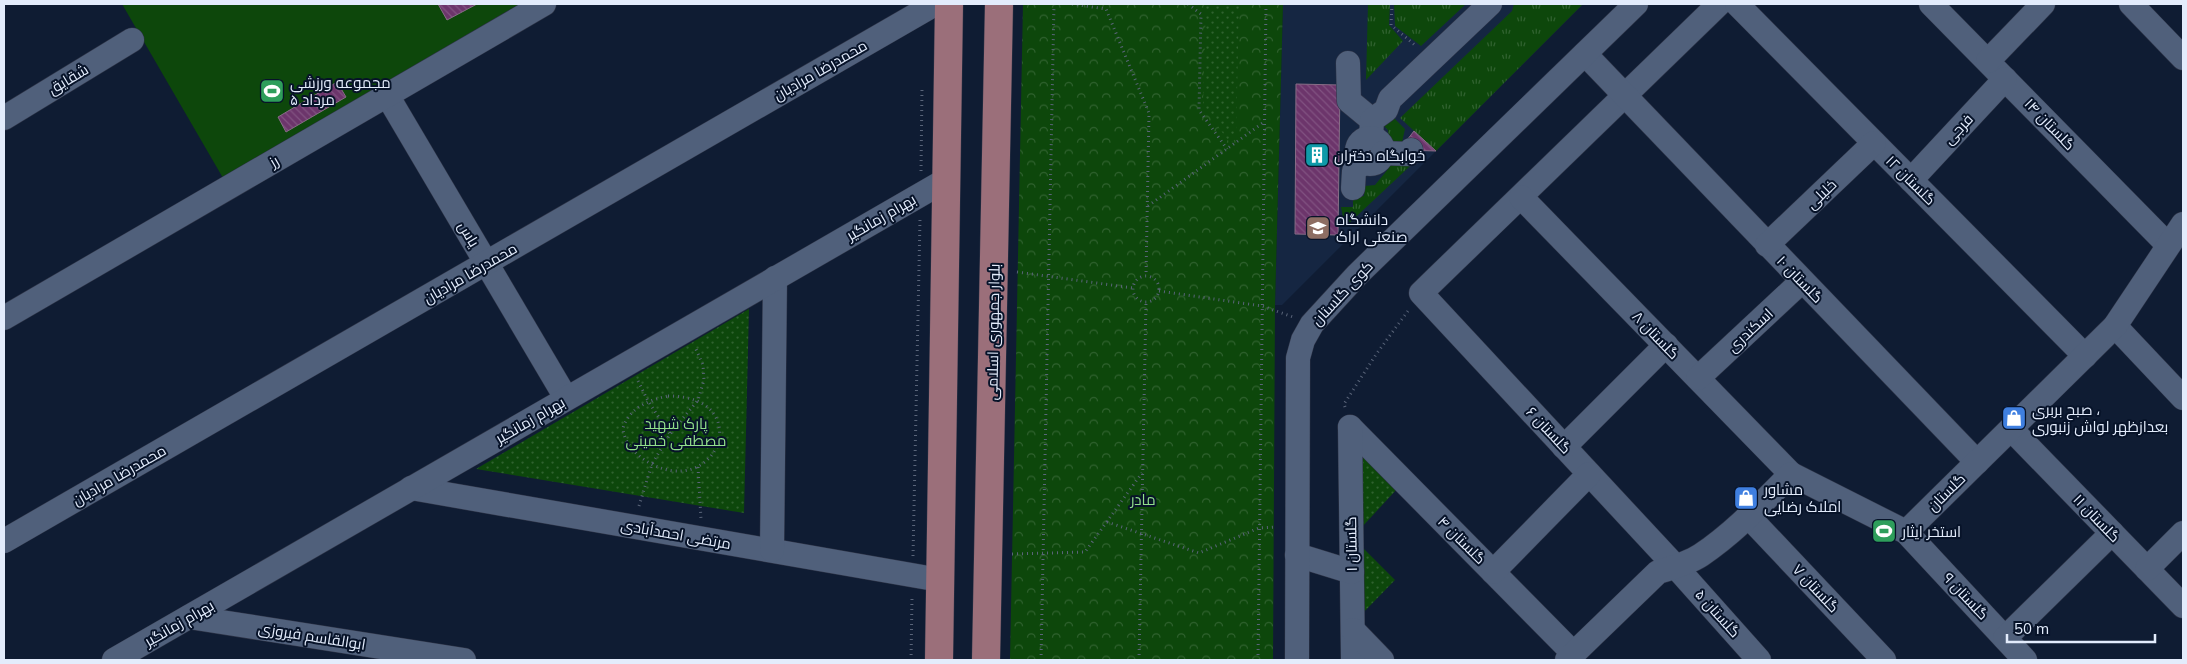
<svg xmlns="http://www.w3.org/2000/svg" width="2187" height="664" font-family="Mulish,Cairo,sans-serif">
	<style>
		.built { fill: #152642 }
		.grass { fill: url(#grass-tufts) }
		.forest { fill: url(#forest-crowns) }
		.park { fill: url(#park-dots) }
		.pitch { fill: #0d470b }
		.building { fill: url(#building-back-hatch); stroke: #876d86 }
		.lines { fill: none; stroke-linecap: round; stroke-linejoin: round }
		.minor-casing { stroke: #2e3447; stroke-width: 25 }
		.major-casing { stroke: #2e3447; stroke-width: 29 }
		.path { stroke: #5a657a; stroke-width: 3; stroke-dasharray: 1 4; stroke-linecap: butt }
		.minor { stroke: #50607b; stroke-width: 24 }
		.major { stroke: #9b6f7a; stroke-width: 28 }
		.labels { text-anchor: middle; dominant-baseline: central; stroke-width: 4; stroke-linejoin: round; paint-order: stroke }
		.street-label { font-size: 15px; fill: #e3ecfc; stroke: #071329 }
		.poi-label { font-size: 15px; fill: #e3ecfc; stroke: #071329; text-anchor: start }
		.park-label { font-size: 15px; fill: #92e08b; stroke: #071329 }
	</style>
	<defs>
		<pattern id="grass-tufts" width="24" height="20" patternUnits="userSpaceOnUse" patternTransform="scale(1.25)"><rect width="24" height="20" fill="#0d470b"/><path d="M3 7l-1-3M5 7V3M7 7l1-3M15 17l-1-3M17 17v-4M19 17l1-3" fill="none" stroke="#30622f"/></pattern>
		<pattern id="forest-crowns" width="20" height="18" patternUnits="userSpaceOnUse" patternTransform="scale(1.25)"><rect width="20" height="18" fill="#0d470b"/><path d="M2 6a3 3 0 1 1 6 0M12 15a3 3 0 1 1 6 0" fill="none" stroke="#30622f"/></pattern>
		<pattern id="park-dots" width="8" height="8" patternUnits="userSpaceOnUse" patternTransform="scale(1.25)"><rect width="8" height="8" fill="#0d470b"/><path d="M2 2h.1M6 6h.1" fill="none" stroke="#30622f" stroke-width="1.8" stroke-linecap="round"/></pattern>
		<pattern id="building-back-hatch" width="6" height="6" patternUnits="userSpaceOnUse" patternTransform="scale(1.25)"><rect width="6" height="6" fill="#6c356b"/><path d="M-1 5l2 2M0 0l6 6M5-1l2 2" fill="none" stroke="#815281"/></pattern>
	</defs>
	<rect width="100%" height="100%" fill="#0f1c33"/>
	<!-- built -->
	<polygon class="built" points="1283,4 1583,4 1282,305 1275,305"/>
	<!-- grass -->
	<g class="grass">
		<polygon points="1368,4 1390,4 1389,25 1403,41 1366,80"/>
		<polygon points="1394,4 1466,4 1421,46 1395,26"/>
		<polygon points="1514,4 1583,4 1436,151 1400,118 1512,11"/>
		<polygon points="1391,115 1405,129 1401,147 1389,146 1388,130 1382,124"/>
		<polygon points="1417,154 1423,154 1345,227 1341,207 1353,207 1353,197 1364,196 1365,186 1375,185 1389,168 1390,161"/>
	</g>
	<!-- forest -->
	<polygon class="forest" points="1023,4 1283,4 1275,305 1273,660 1010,660"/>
	<!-- park -->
	<g class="park">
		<polygon points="1206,4 1239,4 1236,139 1230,143 1203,106"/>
		<polygon points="749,309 744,513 476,469"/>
		<polygon points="1363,454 1397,489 1362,527"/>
		<polygon points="1364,549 1395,580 1359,617"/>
	</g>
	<!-- pitch -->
	<polygon class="pitch" points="122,4 520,4 223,178"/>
	<!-- building -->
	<g class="building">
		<polygon points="438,4 477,4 447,20"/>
		<polygon points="337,82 346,97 286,132 278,117"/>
		<polygon points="1296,84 1340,85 1338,235 1295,234"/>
		<polygon points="1414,131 1436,151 1405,150 1404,144"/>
	</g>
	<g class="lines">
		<defs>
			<g id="minor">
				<polyline points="1719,4 1421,293 1676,567 1759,660"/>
				<polyline points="1737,4 2085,356"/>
				<polyline points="1931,4 2168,245"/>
				<polyline points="2131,4 2183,58"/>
				<polyline points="1585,54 1977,462"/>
				<polyline points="1988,61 2043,4"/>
				<polyline points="1348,63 1349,101 1372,120"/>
				<polyline points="387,95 566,398"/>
				<polyline points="4,118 132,40"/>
				<polyline points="1371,138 1372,120 1386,110 1390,99 1490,4"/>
				<circle cx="1370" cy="151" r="13"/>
				<polyline points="1383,153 1409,154 1411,150"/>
				<polyline points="1911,180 2005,79"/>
				<polyline points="1353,188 1354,171 1363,162"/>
				<polyline points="1521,197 1791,474"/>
				<polyline points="1767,245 1874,143"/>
				<polyline points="4,318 544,4"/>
				<polyline points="2115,326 2183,398"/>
				<polyline points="1698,378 1802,281"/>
				<polyline points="1350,427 1574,654"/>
				<polyline points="1350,427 1353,660"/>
				<polyline points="2011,429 2183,606"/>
				<polyline points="1564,447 1666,345"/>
				<polyline points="411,488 940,580"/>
				<polyline points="1748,516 1884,660"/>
				<polyline points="1906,532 2025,660"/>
				<polyline points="4,541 935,4"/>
				<polyline points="772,550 775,278"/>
				<polyline points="1297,555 1352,572"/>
				<polyline points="2147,569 2183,533"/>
				<polyline points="1493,572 1589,474"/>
				<polyline points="189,617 464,660"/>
				<polyline points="1353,630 1382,660"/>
				<polyline points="2005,638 2112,533"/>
				<polyline points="114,660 946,180"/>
				<polyline points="1297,660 1298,358 1303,340 1312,324 1357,275 1636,4"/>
				<path d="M 1567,660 L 1658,572 C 1672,568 1689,563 1701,555 C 1734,533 1763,502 1791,474 L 1906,532 L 2115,326 L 2183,224"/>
			</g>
			<g id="major">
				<polyline points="939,660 949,4"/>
				<polyline points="986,660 999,4"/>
			</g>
		</defs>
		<!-- minor casing -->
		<use href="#minor" class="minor-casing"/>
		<!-- major casing -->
		<use href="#major" class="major-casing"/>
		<!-- path -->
		<g class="path">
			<polyline points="1072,4 1106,9 1149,113 1146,276"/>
			<polyline points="1188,4 1201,14 1199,110 1227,149"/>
			<polyline points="1392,4 1391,25 1416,46"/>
			<polyline points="921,171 922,87"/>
			<polyline points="1148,206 1264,122"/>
			<polyline points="1017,272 1133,288"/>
			<circle cx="1146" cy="289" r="13"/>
			<polyline points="1159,291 1262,306 1293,317"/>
			<polyline points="638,381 648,401 670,434"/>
			<path d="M 668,396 C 758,396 717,504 646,461 C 634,453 624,442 623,428 C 629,408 649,400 668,396 Z"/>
			<polyline points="1345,407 1344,404 1377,353 1408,311"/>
			<polyline points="698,467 701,519"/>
			<polyline points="639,506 652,464 670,434 698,400 704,380 703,365 695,347"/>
			<polyline points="1107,522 1199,553 1259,528 1276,527"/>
			<polyline points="1012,554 1085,552 1142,473"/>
			<polyline points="913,556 920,219"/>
			<polyline points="911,660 912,597"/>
			<polyline points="1041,660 1054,4"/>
			<polyline points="1139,660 1146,302"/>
			<polyline points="1258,660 1266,4"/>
		</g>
		<!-- minor -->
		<use href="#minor" class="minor"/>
		<!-- major -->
		<use href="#major" class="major"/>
	</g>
	<!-- icons -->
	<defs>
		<symbol id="stadium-square" viewBox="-11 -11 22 22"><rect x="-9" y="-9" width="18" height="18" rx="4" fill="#2e9e5b" stroke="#071329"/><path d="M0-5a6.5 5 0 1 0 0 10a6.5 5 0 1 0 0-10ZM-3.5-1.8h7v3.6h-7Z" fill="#fff"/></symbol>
		<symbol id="building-square" viewBox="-11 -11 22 22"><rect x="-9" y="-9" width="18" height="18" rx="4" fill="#0f9aa8" stroke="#071329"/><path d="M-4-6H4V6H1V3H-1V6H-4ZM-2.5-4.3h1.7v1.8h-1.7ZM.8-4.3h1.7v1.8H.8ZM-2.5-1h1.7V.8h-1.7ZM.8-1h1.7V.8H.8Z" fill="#fff"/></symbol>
		<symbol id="university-square" viewBox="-11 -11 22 22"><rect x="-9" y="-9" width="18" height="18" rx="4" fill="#8d6e63" stroke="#071329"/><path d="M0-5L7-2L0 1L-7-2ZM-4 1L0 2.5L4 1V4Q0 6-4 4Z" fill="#fff"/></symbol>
		<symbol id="shop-square" viewBox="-11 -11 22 22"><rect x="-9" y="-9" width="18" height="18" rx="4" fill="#3f7fe0" stroke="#071329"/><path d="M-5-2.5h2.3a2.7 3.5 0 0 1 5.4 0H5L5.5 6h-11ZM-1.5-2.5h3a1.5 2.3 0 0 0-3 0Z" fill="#fff"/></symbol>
	</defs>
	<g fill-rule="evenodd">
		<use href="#stadium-square" x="258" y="77" width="28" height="28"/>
		<use href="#building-square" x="1303" y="141" width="28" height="28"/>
		<use href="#university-square" x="1304" y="214" width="28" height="28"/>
		<use href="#shop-square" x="2000" y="404" width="28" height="28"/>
		<use href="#shop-square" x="1732" y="484" width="28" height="28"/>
		<use href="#stadium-square" x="1870" y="517" width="28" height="28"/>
	</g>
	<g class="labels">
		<!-- street labels -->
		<g class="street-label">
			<text transform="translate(820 70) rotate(-30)">محمدرضا مرادیان</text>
			<text transform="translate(68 79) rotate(-31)">شقایق</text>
			<text transform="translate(2050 124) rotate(46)">گلستان ۱۴</text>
			<text transform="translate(1958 129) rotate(-47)">فرجی</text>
			<text transform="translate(274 161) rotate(-30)">رز</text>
			<text transform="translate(1911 180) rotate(45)">گلستان ۱۲</text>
			<text transform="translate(1821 194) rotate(-44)">خلیلی</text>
			<text transform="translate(881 217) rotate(-30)">بهرام زمانگیر</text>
			<text transform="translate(469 234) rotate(59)">یاس</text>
			<text transform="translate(470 273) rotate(-30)">محمدرضا مرادیان</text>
			<text transform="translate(1800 279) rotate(46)">گلستان ۱۰</text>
			<text transform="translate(1342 293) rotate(-47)">کوی گلستان</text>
			<text transform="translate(1750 330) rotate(-43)">اسکندری</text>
			<text transform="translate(993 332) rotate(-89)">بلوار جمهوری اسلامی</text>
			<text transform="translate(1656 335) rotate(46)">گلستان ۸</text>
			<text transform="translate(530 420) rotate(-30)">بهرام زمانگیر</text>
			<text transform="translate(1549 430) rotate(47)">گلستان ۶</text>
			<text transform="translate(119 475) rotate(-30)">محمدرضا مرادیان</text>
			<text transform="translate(1946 492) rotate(-45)">گلستان</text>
			<text transform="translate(2097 518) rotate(46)">گلستان ۱۱</text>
			<text transform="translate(676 534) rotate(10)">مرتضی احمدآبادی</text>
			<text transform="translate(1462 540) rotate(45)">گلستان ۴</text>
			<text transform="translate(1351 544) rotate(-91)">گلستان ۱</text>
			<text transform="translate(1816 588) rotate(47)">گلستان ۷</text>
			<text transform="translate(1966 596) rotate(47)">گلستان ۹</text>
			<text transform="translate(1718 613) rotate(48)">گلستان ۵</text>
			<text transform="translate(179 623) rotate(-30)">بهرام زمانگیر</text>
			<text transform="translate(312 636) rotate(9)">ابوالقاسم فیروزی</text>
		</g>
		<!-- poi labels -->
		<g class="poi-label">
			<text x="290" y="82">مجموعه ورزشی<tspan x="290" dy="17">۵ مرداد</tspan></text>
			<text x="1334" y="155">خوابگاه دختران</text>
			<text x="1336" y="219">دانشگاه<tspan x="1336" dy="17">صنعتی اراک</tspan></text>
			<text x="2032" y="409">صبح بربری ،<tspan x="2032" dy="17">بعدازظهر لواش زنبوری</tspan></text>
			<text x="1764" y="489">مشاور<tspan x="1764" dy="17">املاک رضایی</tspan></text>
			<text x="1902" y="531">استخر ایثار</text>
		</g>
		<!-- park labels -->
		<g class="park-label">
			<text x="676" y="423">پارک شهید<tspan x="676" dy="17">مصطفی خمینی</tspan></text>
			<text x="1143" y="499">مادر</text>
		</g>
	</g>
	<!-- border -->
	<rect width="2187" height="664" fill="none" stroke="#e3ecfc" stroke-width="10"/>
	<!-- scale -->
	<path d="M2007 634v8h148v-8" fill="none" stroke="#e3ecfc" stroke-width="2.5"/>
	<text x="2014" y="634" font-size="15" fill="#e3ecfc" stroke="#071329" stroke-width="4" paint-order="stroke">50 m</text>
</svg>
